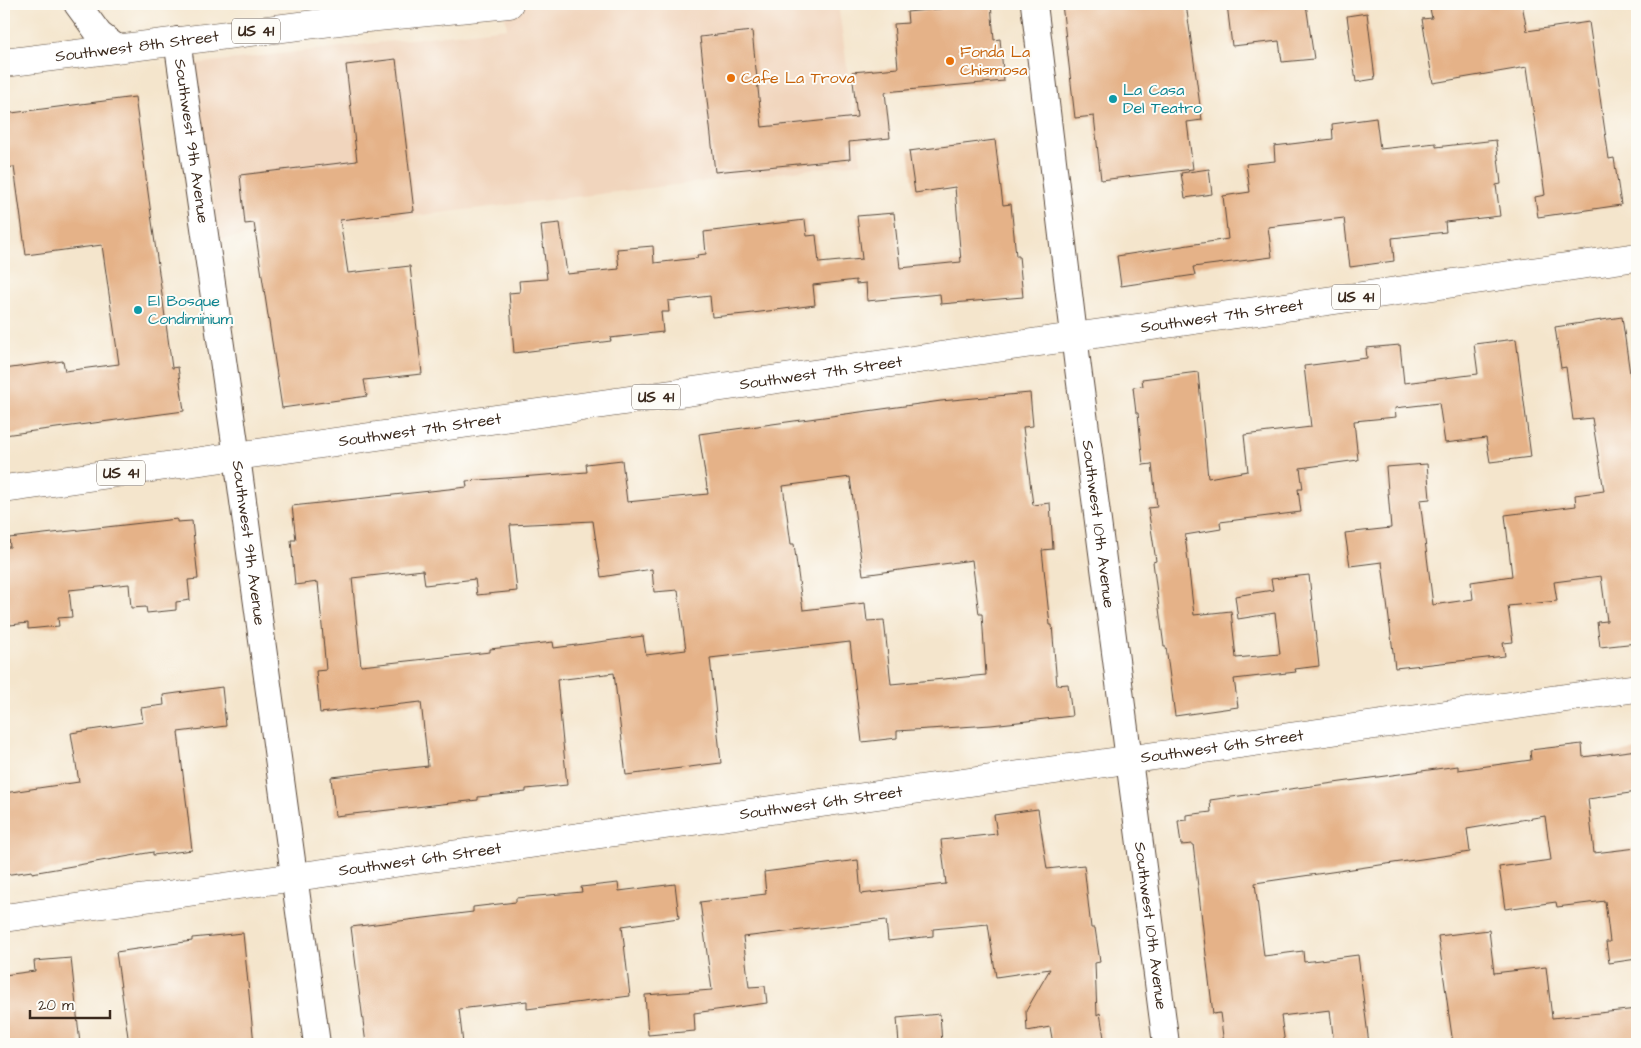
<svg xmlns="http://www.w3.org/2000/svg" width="1641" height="1048" font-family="'Architects Daughter',sans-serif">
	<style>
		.built { fill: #f1d5bd }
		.building { fill: #e5b288; fill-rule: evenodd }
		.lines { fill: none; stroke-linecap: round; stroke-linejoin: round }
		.street-casing { stroke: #574638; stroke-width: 28 }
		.secondary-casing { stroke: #574638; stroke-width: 29 }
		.primary-casing { stroke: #574638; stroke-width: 29 }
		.street { stroke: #fff; stroke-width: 26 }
		.secondary { stroke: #fff; stroke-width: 28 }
		.primary { stroke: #fff; stroke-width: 28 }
		.food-dot { fill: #e8710a; stroke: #fdfcf7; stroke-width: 2 }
		.culture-dot { fill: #0f9aa8; stroke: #fdfcf7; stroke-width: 2 }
		.labels { text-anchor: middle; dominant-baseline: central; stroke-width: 4; stroke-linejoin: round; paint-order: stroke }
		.shield { fill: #fdfcf7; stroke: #75695f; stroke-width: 1 }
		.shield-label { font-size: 15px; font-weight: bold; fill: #3b2a1e }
		.street-label { font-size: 16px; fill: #3b2a1e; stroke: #fdfcf7 }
		.food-label { font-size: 16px; fill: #c56008; stroke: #fdfcf7; text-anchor: start }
		.culture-label { font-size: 16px; fill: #0d838f; stroke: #fdfcf7; text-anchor: start }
	</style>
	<rect width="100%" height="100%" fill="#fdfcf7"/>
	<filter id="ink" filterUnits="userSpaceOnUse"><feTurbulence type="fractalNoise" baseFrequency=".02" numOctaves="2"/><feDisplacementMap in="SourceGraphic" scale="10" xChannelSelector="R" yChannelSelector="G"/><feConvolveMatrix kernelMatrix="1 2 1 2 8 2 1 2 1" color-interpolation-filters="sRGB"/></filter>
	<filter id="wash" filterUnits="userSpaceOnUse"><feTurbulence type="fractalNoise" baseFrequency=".0096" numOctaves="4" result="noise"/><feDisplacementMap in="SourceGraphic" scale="20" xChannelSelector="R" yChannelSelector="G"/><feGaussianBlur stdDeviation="1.12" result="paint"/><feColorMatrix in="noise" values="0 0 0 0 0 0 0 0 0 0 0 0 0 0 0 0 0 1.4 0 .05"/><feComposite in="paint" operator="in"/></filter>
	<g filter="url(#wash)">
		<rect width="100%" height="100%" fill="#f4e5cc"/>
		<!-- built -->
		<polygon class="built" points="503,4 838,4 861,163 219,239 193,64 507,28"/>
		<g id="blocks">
			<!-- building -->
			<g class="building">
				<polygon points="948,4 991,4 994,40 1000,39 1004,81 885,92 890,138 849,142 850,159 715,172 700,37 752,31 762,127 857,117 852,72 898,68 894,24 908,23 907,12 949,8"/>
				<polygon points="1062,4 1186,4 1202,120 1187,122 1193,169 1101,180 1094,116 1075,118"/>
				<polygon points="1227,4 1306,4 1314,59 1282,62 1279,41 1232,46"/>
				<polygon points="1429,4 1522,4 1527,31 1589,22 1609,159 1614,158 1621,205 1538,217 1535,197 1545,195 1527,67 1433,83 1422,19 1432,18"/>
				<polygon points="1367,13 1375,79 1356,82 1347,16"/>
				<polygon points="396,59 414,211 340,220 348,273 410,266 422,374 364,380 367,396 282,408 254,223 245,224 240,175 357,161 346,65"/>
				<polygon points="135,97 172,368 178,367 184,411 4,435 4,369 63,361 65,371 119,364 102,245 26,255 14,167 4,168 4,114"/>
				<polygon points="1376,118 1380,149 1436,143 1436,147 1496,140 1501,184 1496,185 1500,216 1445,222 1446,232 1392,238 1394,261 1350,267 1344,218 1268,227 1272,257 1193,267 1195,275 1121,286 1117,256 1228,239 1223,196 1250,192 1246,164 1275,161 1274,146 1333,139 1332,124"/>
				<polygon points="995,140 1003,205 1011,204 1016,256 1019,256 1023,297 941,304 940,294 867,301 866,283 856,284 856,280 813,285 815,305 745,314 712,317 710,296 668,301 669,312 661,312 663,332 610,338 611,341 514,353 509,293 520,292 519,281 547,279 541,225 560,223 567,274 619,269 617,249 653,246 654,263 698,258 697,255 706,254 704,232 805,220 807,236 816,235 819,263 862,259 857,216 894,213 900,268 961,262 955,187 915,193 909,151"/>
				<polygon points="1209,169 1212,194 1185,198 1181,173"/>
				<polygon points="1622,317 1632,388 1637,387 1637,643 1600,647 1597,622 1607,621 1601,576 1554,582 1557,601 1508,606 1513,642 1503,643 1505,656 1395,668 1382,562 1350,566 1345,533 1391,528 1386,467 1427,464 1430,499 1420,500 1433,605 1473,599 1471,582 1512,576 1505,515 1576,506 1575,495 1604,491 1592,418 1573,420 1566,367 1561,368 1555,327"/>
				<polygon points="1516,339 1531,457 1490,462 1486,438 1445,443 1439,403 1395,408 1396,417 1354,421 1358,460 1300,468 1303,489 1298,489 1301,512 1220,522 1221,529 1185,535 1194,615 1231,611 1236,658 1280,654 1275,613 1238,619 1235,596 1273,590 1271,579 1309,575 1319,666 1295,669 1296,672 1234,679 1238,707 1175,716 1166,647 1164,647 1153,562 1156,561 1148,508 1157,507 1152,464 1143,465 1138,413 1136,413 1133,387 1143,386 1142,379 1198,372 1208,478 1248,471 1244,435 1311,427 1304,366 1367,358 1366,348 1400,345 1404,383 1478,374 1474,344"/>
				<path d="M 1030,393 L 1033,426 L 1023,427 L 1033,505 L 1050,503 L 1053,549 L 1042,550 L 1050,625 L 1052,625 L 1057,685 L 1068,684 L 1072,716 L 991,725 L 897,731 L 897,738 L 862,742 L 850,642 L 710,658 L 721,763 L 626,775 L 614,673 L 557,680 L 567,785 L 526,789 L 526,792 L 478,797 L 478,800 L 335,816 L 331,777 L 428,766 L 421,702 L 320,713 L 316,671 L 326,670 L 318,582 L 295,585 L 291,540 L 296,540 L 292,506 L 467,487 L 466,481 L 587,472 L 586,464 L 622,460 L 627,502 L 708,494 L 699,434 L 941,401 ZM 850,477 L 863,575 L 972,560 L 979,614 L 982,614 L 986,675 L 891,684 L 884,620 L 867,621 L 865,603 L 803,610 L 794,544 L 791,544 L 783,486 ZM 593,521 L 601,577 L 652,569 L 654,592 L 678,590 L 686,650 L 646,655 L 643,636 L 554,648 L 553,642 L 490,649 L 490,652 L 361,666 L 352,578 L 423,570 L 425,585 L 475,579 L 477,595 L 517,591 L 510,525 Z"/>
				<polygon points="177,519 177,522 192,521 198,579 188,580 190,600 176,602 176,610 147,613 146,607 131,608 129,584 69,590 72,617 58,618 59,626 28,629 28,623 10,625 8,604 4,604 4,547 10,547 9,538"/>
				<polygon points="222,687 226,726 178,732 192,850 153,855 153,852 32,873 32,871 4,875 4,793 79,782 71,733 143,722 141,708 164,705 163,695"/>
				<polygon points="1582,744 1583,757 1637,750 1637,792 1588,799 1594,853 1637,848 1637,959 1609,963 1606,942 1610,942 1605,901 1557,907 1556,902 1505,909 1499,867 1551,860 1545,816 1467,829 1470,852 1255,883 1264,956 1303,951 1304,962 1358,955 1369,1044 1334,1044 1330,1010 1281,1016 1285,1044 1224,1044 1220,1013 1213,1014 1193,844 1181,845 1178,821 1186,820 1186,815 1211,812 1210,800 1458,766 1458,770 1531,760 1530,750"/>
				<polygon points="1038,809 1047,869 1084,865 1091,928 1095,928 1100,962 1095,963 1097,1015 1100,1013 1105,1044 1053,1044 1050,1027 1027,1031 1026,1011 1050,969 996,977 988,924 933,929 933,936 888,941 886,920 743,937 749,987 765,986 767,1003 694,1013 695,1031 648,1035 645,995 712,990 700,902 766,894 764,872 858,860 861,894 946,884 941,840 997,834 994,815"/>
				<polygon points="618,883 619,891 675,884 679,918 622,926 630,996 527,1009 527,1001 459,1009 463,1044 366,1044 351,927 473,912 473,907 516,902 516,898 582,892 581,887"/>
				<polygon points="1489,930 1494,973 1546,967 1552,1018 1637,1009 1637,1044 1453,1044 1438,936"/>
				<polygon points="243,933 254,1044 129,1044 116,952 192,941 192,938"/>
				<polygon points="71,958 80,1044 4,1044 4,975 35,971 34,961"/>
				<polygon points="940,1014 942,1044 899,1044 897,1018"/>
			</g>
		</g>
	</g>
	<g filter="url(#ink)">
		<use href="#blocks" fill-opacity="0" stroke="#574638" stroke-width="1"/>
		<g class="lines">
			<defs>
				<g id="street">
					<polyline points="77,4 99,34 117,48"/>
					<path id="s1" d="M 1034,4 L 1078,368 L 1166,1044"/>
					<path id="s2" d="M 177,40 L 237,457 L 317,1044"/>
				</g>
				<g id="secondary">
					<path id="s3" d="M 4,918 L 1637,688"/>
				</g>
				<g id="primary">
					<path id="s4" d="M 4,63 L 347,20 L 509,4"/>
					<path id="s5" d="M 4,489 L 1637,257"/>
				</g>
			</defs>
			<!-- street casing -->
			<use href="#street" class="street-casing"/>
			<!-- secondary casing -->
			<use href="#secondary" class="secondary-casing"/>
			<!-- primary casing -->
			<use href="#primary" class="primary-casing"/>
			<!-- street -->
			<use href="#street" class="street"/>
			<!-- secondary -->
			<use href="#secondary" class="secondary"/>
			<!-- primary -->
			<use href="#primary" class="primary"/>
		</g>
	</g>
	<!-- markers -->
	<g class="food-dot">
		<circle cx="950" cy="61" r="5"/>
		<circle cx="731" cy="78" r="5"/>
	</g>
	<g class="culture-dot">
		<circle cx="1113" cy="99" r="5"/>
		<circle cx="138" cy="310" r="5"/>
	</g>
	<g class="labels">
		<!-- shield labels -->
		<g class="shield">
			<rect x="232" y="18.5" width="48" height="25" rx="4"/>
			<rect x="1332" y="284.5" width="48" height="25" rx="4"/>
			<rect x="632" y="384.5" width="48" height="25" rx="4"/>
			<rect x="97" y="460.5" width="48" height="25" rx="4"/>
		</g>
		<g class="shield-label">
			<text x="256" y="31">US 41</text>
			<text x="1356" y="297">US 41</text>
			<text x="656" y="397">US 41</text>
			<text x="121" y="473">US 41</text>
		</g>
		<!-- street labels -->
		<g class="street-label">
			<text stroke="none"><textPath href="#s4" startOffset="134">Southwest 8th Street</textPath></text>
			<text stroke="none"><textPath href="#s2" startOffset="102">Southwest 9th Avenue</textPath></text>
			<text stroke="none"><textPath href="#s5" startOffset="1230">Southwest 7th Street</textPath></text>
			<text stroke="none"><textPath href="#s5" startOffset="825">Southwest 7th Street</textPath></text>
			<text stroke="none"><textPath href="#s5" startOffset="420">Southwest 7th Street</textPath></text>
			<text stroke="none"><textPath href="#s1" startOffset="524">Southwest 10th Avenue</textPath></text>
			<text stroke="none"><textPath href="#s2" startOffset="508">Southwest 9th Avenue</textPath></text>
			<text stroke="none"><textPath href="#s3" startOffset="1230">Southwest 6th Street</textPath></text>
			<text stroke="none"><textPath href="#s3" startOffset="825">Southwest 6th Street</textPath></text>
			<text stroke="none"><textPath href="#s3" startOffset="420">Southwest 6th Street</textPath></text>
			<text stroke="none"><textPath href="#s1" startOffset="929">Southwest 10th Avenue</textPath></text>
		</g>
		<!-- food labels -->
		<g class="food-label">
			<text x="960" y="52">Fonda La<tspan x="960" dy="18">Chismosa</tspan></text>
			<text x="741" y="78">Cafe La Trova</text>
		</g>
		<!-- culture labels -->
		<g class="culture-label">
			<text x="1123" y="90">La Casa<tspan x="1123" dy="18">Del Teatro</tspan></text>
			<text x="148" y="301">El Bosque<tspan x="148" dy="18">Condiminium</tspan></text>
		</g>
	</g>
	<!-- margin -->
	<rect width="1641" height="1048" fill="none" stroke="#fdfcf7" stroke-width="20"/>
	<!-- scale -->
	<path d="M30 1010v8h80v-8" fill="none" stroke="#3b2a1e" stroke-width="2.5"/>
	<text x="38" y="1010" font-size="15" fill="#3b2a1e" stroke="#fdfcf7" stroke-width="4" paint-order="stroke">20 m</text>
</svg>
